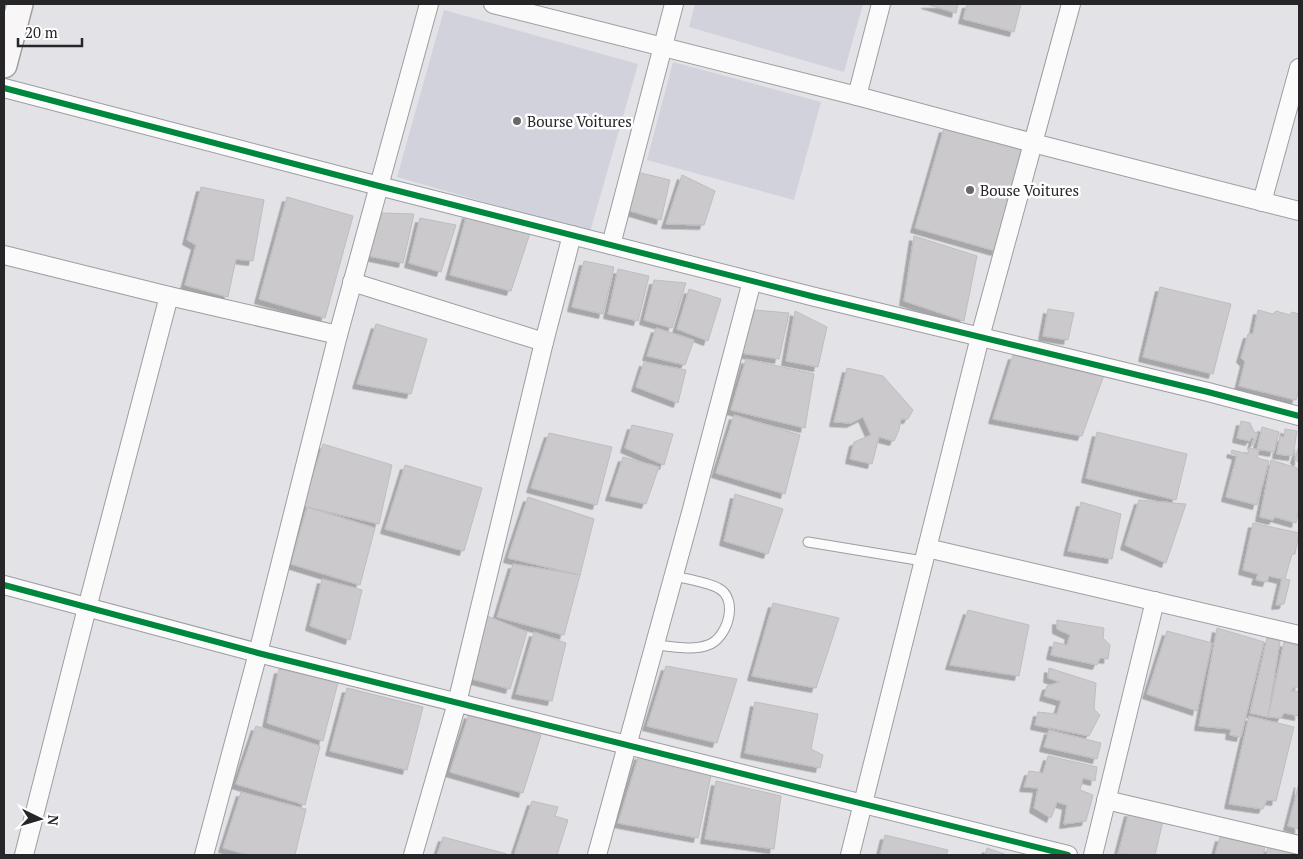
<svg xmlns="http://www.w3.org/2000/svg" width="1303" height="859" font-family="'PT Serif',serif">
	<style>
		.built { fill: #d1d2dc }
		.building { fill: #cbc9cc; stroke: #bebdbf; filter: url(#shadow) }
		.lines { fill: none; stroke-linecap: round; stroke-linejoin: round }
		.lane-casing { stroke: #9e9ea1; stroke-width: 11 }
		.street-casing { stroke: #9e9ea1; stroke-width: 20 }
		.secondary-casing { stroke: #9e9ea1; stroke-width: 28 }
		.lane { stroke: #fbfbfb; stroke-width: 9 }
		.street { stroke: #fbfbfb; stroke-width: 18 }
		.secondary { stroke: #f8f6f7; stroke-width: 25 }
		.cycleway-casing { stroke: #fff; stroke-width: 9 }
		.cycleway { stroke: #00873e; stroke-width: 6 }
		.poi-dot { fill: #68686b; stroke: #fff; stroke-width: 2 }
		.labels { text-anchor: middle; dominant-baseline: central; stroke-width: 5; stroke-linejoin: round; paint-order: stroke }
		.poi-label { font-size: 15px; fill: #262628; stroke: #fff; text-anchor: start }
	</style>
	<defs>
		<filter id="shadow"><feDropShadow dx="-4.5" dy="4.5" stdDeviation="0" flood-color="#0004"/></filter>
	</defs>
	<rect width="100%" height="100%" fill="#e2e2e7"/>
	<!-- built -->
	<g class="built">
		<polygon points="695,4 863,4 844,72 689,27"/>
		<polygon points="444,10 638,64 590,232 397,177"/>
		<polygon points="673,62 821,102 794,200 647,160"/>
	</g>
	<!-- building -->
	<g class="building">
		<polygon points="926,4 958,4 956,13"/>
		<polygon points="967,4 1021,4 1014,32 963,19"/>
		<polygon points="944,128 1024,151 996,251 915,228"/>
		<polygon points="637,172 670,180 661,220 627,210"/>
		<polygon points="682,175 715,191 704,225 666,224"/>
		<polygon points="201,187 264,200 253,261 236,259 228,297 185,285 196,245 187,240"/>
		<polygon points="287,197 353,216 325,318 259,299"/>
		<polygon points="382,213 414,214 403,263 369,256"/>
		<polygon points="467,214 531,230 511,291 450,275"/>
		<polygon points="420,218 456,225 441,272 409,263"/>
		<polygon points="914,236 977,256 964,321 904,301"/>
		<polygon points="584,261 614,267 603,314 572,307"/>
		<polygon points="618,269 649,276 638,321 608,314"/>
		<polygon points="654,280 686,283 672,328 644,320"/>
		<polygon points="1160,287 1231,304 1213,374 1143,357"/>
		<polygon points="689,289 721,299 708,341 677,329"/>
		<polygon points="1048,309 1074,313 1068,340 1043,336"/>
		<polygon points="755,310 789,313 779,359 741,353"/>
		<polygon points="1258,310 1273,314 1276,311 1290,315 1292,312 1299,314 1299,389 1296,400 1239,386 1245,362 1241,358 1248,334 1253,334"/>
		<polygon points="795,311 827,327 818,367 786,361"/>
		<polygon points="376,324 427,339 411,394 357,384"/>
		<polygon points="656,328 694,340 685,365 647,356"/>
		<polygon points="1013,355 1104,375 1082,436 993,419"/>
		<polygon points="746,359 814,374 805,428 731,410"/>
		<polygon points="644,362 686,370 678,403 636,387"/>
		<polygon points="847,368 883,376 913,410 908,419 901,419 899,430 894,441 879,437 872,464 850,459 854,442 871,435 863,417 851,423 834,422"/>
		<polygon points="734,415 800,435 785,494 716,473"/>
		<polygon points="1241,421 1250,423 1254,432 1258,433 1254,445 1252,445 1254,438 1251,438 1250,441 1237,438"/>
		<polygon points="632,425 673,434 664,465 625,448"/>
		<polygon points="1262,427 1279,432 1274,452 1257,449"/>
		<polygon points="1285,429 1297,431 1293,456 1277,454 1280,436 1284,437"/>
		<polygon points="1097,432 1187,454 1176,500 1086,478"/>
		<polygon points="549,433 612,447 597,505 531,488"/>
		<polygon points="323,444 392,465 379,524 303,506"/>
		<polygon points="1299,445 1299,460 1298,462 1295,459"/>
		<polygon points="1249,448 1259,450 1257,458 1269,461 1257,505 1226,497 1237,455 1231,453 1232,450 1248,454"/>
		<polygon points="623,457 659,467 646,504 610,496"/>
		<polygon points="1271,460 1297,468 1299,473 1299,509 1296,523 1275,517 1273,520 1260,517"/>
		<polygon points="405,465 482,488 464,551 385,529"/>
		<polygon points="735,494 783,509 768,554 724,541"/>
		<polygon points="528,497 594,519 580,575 508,558"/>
		<polygon points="1139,500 1186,504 1166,563 1125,545"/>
		<polygon points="1081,502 1121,514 1112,559 1068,551"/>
		<polygon points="307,507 375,528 360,585 291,564"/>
		<polygon points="1253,523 1299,533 1295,554 1292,554 1285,579 1290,580 1284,604 1276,605 1282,579 1269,576 1267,582 1256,580 1258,574 1243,570"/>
		<polygon points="513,564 580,575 564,635 497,617"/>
		<polygon points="322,579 362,590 350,640 310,626"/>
		<polygon points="773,603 839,618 816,688 752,676"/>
		<polygon points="968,610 1029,625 1019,676 950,665"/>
		<polygon points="487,616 527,632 510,689 472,679"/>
		<polygon points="1057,620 1104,628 1103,638 1110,645 1108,659 1100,658 1097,665 1051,655 1054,642 1067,645 1070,635 1057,629"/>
		<polygon points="1217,628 1264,642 1241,737 1230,735 1231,729 1199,726"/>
		<polygon points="1167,631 1212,643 1197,711 1147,694"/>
		<polygon points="534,632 566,643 552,701 516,694"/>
		<polygon points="1267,638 1280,641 1268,717 1250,713"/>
		<polygon points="1284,642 1299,646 1299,687 1294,687 1291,691 1299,692 1299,716 1284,713 1281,718 1268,717"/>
		<polygon points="666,666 737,679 717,743 647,726"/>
		<polygon points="1049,668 1096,683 1094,709 1100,715 1089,736 1035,725 1038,712 1057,714 1061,701 1044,696 1047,686 1060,682 1048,678"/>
		<polygon points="279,669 338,682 323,741 267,723"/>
		<polygon points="347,688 423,707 407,770 330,751"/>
		<polygon points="755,702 818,714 811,749 823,755 820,768 745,753"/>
		<polygon points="469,714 541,735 523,793 450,772"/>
		<polygon points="1249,716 1294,727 1276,801 1267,800 1263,809 1229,804"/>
		<polygon points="256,726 320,746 305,805 236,784"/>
		<polygon points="1049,730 1101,743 1097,759 1044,747"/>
		<polygon points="639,755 711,775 698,838 618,823"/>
		<polygon points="1048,756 1097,767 1095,781 1083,778 1080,790 1093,795 1086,821 1064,824 1067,805 1057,802 1051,818 1034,808 1038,788 1024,787 1029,771 1043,773"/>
		<polygon points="716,781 781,796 774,849 705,839"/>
		<polygon points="1299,783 1299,829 1288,826"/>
		<polygon points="241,792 306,809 295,855 250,855 223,848"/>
		<polygon points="532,801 558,807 555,816 568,820 557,855 514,855"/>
		<polygon points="1129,812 1163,821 1155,855 1118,854"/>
		<polygon points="885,835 948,850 946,855 880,855"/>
		<polygon points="443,837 507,854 507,855 437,855"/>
		<polygon points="1220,837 1265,847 1263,855 1215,855"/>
		<polygon points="1268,847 1299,854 1299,855 1266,855"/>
		<polygon points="987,848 1007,855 985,855"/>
	</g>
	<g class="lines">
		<defs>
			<g id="lane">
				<polyline points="808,542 923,561"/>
				<path d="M 655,645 C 671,646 692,651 708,645 C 727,639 740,599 718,588 C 707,582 687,579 674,576"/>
			</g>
			<g id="street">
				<polyline points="493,4 857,96 1033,143 1299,211"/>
				<polyline points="4,88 379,186 815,297 1208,392 1299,416"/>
				<polyline points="857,96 881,4"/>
				<polyline points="1262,202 1299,68"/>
				<polyline points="611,245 674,4"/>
				<polyline points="4,255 169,296 338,335"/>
				<polyline points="352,282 544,342"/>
				<polyline points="927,548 1299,635"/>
				<polyline points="4,585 258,653 1068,855"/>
				<polyline points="1106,800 1299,845"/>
				<polyline points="24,855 87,608 169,296"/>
				<polyline points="204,855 258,653 338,335 429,4"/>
				<polyline points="413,855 457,703 544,342 572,235"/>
				<polyline points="597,855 692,509 752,281"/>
				<polyline points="850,855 980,337 1071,4"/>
				<polyline points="1093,855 1155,601"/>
			</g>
			<polyline id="secondary" points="4,65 20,4"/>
		</defs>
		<!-- lane casing -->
		<use href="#lane" class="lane-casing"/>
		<!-- street casing -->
		<use href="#street" class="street-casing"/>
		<!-- secondary casing -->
		<use href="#secondary" class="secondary-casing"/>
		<!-- lane -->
		<use href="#lane" class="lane"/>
		<!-- street -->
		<use href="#street" class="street"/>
		<!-- secondary -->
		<use href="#secondary" class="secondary"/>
		<defs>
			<g id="cycleway">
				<polyline points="4,88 379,186 815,297 1208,392 1299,416"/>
				<polyline points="4,585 258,653 1068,855"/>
			</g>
		</defs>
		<!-- cycleway casing -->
		<use href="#cycleway" class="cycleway-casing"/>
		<!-- cycleway -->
		<use href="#cycleway" class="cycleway"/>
	</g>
	<!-- markers -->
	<g class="poi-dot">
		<circle cx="517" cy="121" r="5"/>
		<circle cx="970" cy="190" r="5"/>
	</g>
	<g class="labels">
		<!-- poi labels -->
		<g class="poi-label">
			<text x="527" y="121">Bourse Voitures</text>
			<text x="980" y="190">Bouse Voitures</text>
		</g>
	</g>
	<!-- border -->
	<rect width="1303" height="859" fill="none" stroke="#262628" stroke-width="10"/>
	<!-- north arrow -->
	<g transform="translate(40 819) rotate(95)" stroke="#ffffff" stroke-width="4" paint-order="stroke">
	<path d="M0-4L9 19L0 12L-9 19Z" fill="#262628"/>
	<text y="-8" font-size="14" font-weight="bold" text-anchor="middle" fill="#262628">N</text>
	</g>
	<!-- scale -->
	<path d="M18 38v8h64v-8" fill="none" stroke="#262628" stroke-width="2.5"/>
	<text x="25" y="38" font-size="15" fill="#262628" stroke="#ffffff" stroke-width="4" paint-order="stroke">20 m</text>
</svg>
